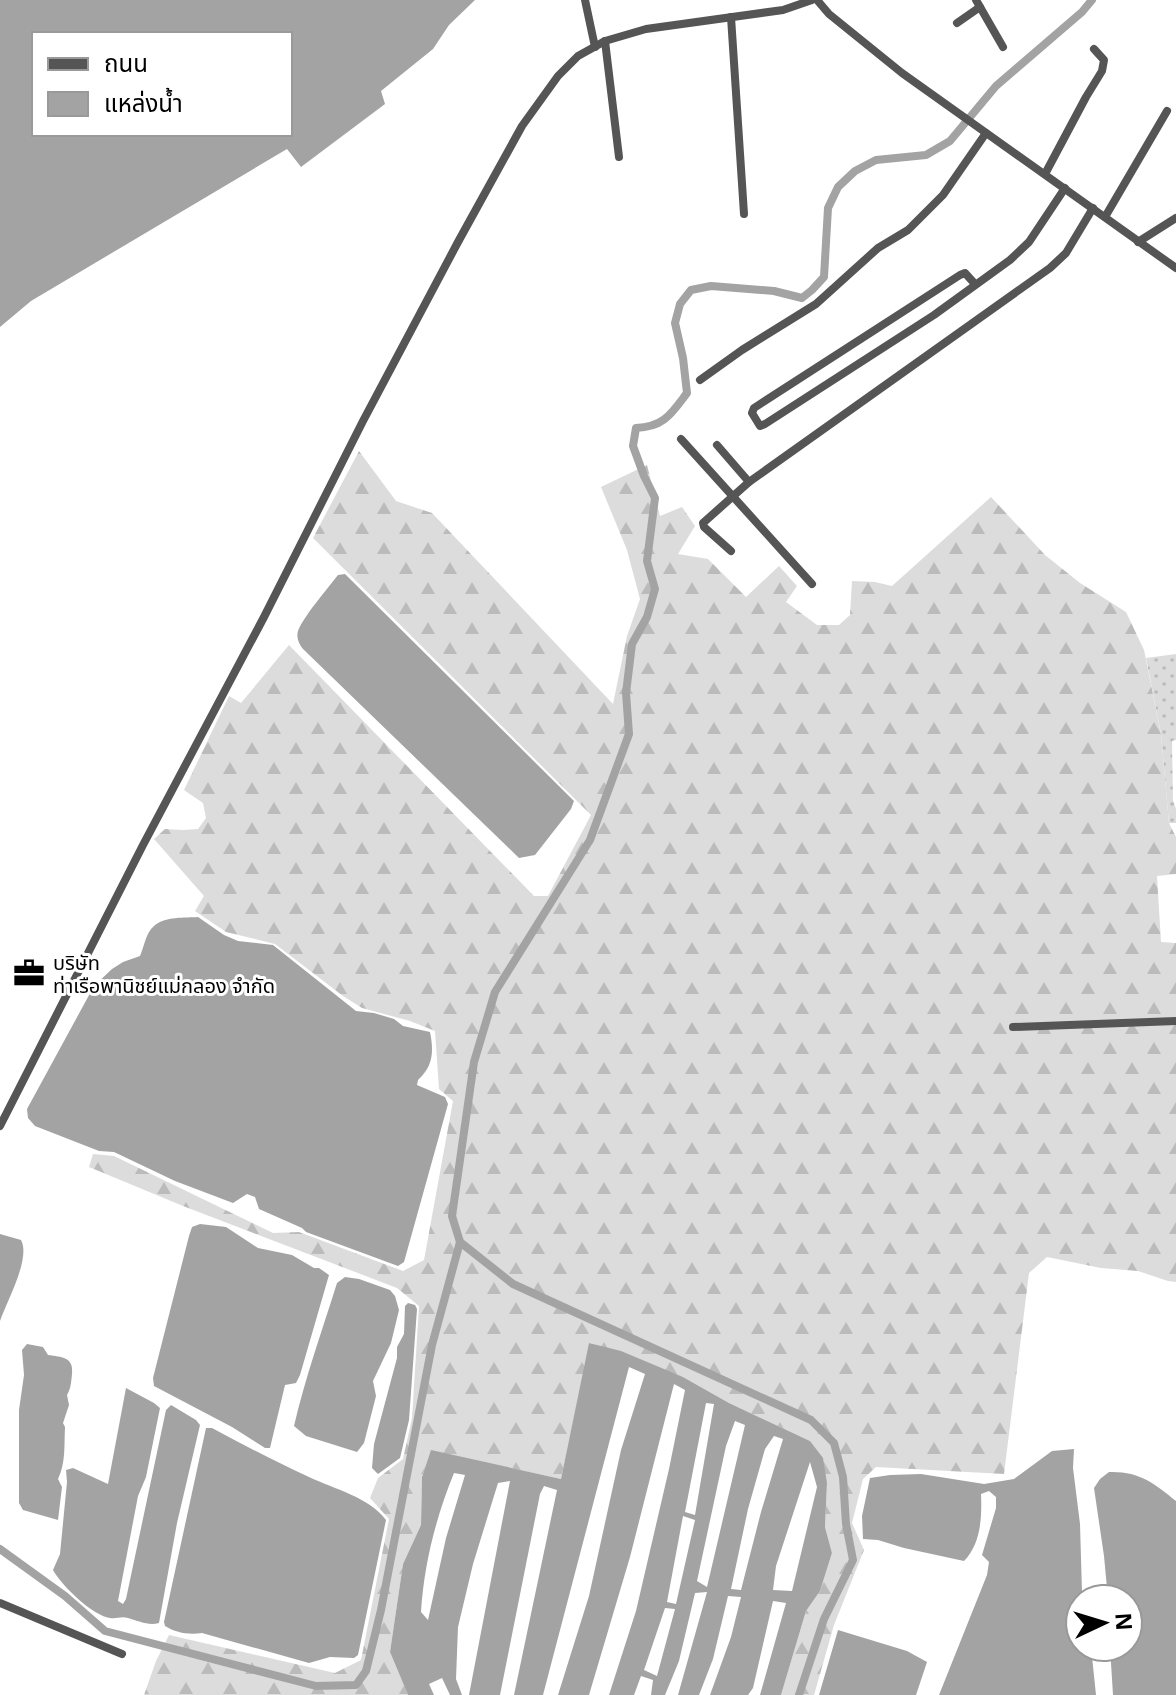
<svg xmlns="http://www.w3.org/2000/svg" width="1176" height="1695" font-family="'Noto Sans','Noto Sans Thai',sans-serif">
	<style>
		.grass { fill: url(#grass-dots) }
		.forest { fill: url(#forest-firs) }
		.water { fill: #a3a3a3; fill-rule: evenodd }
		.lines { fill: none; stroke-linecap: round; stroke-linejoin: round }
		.canal { stroke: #a3a3a3; stroke-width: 8 }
		.minor { stroke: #555; stroke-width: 8 }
		.labels { text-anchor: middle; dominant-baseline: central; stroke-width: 6; stroke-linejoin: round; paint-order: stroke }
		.poi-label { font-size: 20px; fill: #000; stroke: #fff; text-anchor: start }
	</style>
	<defs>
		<pattern id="grass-dots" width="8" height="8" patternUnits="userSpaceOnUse" patternTransform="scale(2)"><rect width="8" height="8" fill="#dcdcdc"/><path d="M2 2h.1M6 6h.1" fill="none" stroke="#bbb" stroke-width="1.8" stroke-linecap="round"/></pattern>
		<pattern id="forest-firs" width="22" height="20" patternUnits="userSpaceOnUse" patternTransform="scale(2)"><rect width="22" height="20" fill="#dcdcdc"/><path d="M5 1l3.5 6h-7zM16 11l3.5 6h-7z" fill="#bbb"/></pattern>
	</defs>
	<rect width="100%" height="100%" fill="#fff"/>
	<!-- grass -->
	<polygon class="grass" points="1176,654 1176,740 1172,741 1173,800 1176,809 1176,823 1169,823 1161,734 1146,658"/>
	<!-- forest -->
	<polygon class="forest" points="359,451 396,501 432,513 613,704 627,636 640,599 627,550 601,487 647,465 660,516 682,507 695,526 678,554 708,559 746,597 779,566 797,586 786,602 817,625 839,625 850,615 852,581 875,582 892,586 991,497 1045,555 1080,583 1126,612 1144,650 1161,734 1169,823 1176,837 1176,874 1157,876 1161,942 1176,943 1176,1282 1168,1281 1138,1271 1101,1268 1047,1257 1029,1273 1004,1474 876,1467 863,1479 852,1523 864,1550 834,1625 814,1695 781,1695 806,1611 820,1591 832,1553 825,1527 827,1483 810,1441 729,1403 683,1377 590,1343 561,1479 431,1451 422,1477 421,1525 403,1564 390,1652 408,1695 144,1695 156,1661 169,1635 335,1673 361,1660 389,1519 370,1498 378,1478 403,1459 412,1418 419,1306 397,1288 183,1206 89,1167 93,1154 114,1156 273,1233 299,1232 403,1271 424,1260 453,1101 439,1089 435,1031 410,1021 362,1008 343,996 275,944 226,932 195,911 204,896 154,839 165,829 183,830 198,829 206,818 203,803 184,790 229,696 241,703 289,645 534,896 548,896 591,815 313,538"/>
	<!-- water -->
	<g class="water">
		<path d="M 0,0 L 475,0 L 449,25 L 433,49 L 381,91 L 385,104 L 301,167 L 287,149 L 31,301 L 0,327 ZM 34,34 L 290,34 L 290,134 L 34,134 Z"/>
		<path d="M 345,574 L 574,801 L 571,809 L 535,855 L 519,858 L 303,649 C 299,644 296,638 298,631 C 303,617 328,588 338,575 Z"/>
		<path d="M 198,917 L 224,935 L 238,941 L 273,945 L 356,1011 L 374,1013 L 394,1019 L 403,1026 L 430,1032 C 434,1052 433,1066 418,1080 L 417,1085 L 445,1097 L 448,1104 L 404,1262 L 398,1266 L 306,1232 L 302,1228 L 259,1209 L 255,1197 L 247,1194 L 233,1203 L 175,1181 L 114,1152 L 99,1151 L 35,1126 L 28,1118 L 27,1109 L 94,986 L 112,969 L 123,962 L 140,956 C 144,947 146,932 154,926 C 165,916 185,918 198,917 Z"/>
		<polygon points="200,1224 226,1227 258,1248 292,1255 314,1268 319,1268 329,1275 300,1375 296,1383 285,1385 270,1448 265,1448 232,1427 154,1386 153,1378 189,1236 192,1227"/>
		<path d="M 0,1234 L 21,1240 C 31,1258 7,1301 0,1321 Z"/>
		<path d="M 345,1277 L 359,1279 L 390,1290 L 395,1296 L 399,1310 L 391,1343 L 373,1381 L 376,1396 L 364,1443 L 357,1452 L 306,1436 L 294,1426 C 305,1378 322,1331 337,1283 Z"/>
		<polygon points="408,1303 415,1305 417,1309 409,1420 400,1458 378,1474 372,1468 374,1444 397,1358 397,1347 404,1334 405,1306"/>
		<path d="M 589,1343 L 621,1351 L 683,1377 L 729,1403 L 810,1441 L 823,1458 L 827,1483 L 825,1527 L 832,1553 L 820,1591 L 806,1611 L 781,1695 L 760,1695 L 786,1603 L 773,1601 L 753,1688 L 748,1695 L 710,1695 L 731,1637 L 741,1597 L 728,1596 L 713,1659 L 699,1695 L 678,1695 L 707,1592 L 695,1593 L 679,1661 L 665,1695 L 651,1695 L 653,1680 L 641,1676 L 634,1695 L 609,1695 L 636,1611 L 669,1469 L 685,1390 L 674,1384 L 630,1557 L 589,1695 L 558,1695 L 589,1596 L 621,1450 L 645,1374 L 629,1367 L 543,1695 L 514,1695 L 557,1490 L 544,1486 L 540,1494 L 500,1695 L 469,1695 L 510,1481 L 498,1483 L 473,1564 L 458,1627 L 456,1679 L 462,1695 L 450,1695 L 442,1678 L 429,1684 L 434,1695 L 408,1695 L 390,1652 L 403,1564 L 421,1525 L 422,1477 L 431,1450 L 561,1479 ZM 706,1403 L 714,1404 L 695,1515 L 685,1512 ZM 735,1421 L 745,1425 L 707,1587 L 697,1581 L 726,1446 ZM 774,1436 L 783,1439 L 761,1512 L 741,1590 L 731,1589 L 748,1509 L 765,1449 ZM 810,1462 L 817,1487 L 792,1591 L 773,1590 L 776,1566 ZM 454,1473 L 465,1475 L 446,1538 L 428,1620 L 421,1612 C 424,1564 436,1517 454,1473 ZM 683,1516 L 695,1520 L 676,1604 L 667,1602 ZM 665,1608 L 675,1609 L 657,1676 L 644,1670 Z"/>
		<path d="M 27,1344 L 43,1347 L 48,1355 C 62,1357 74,1357 72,1374 C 71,1383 71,1388 67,1395 L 69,1405 L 63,1423 L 65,1427 C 64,1444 66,1463 58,1479 L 62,1487 L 58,1520 L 23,1510 L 19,1503 L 19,1410 L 24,1375 L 22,1350 Z"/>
		<path d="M 126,1388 L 154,1403 L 160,1408 L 146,1477 L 138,1496 L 118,1601 L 123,1604 L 126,1599 L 166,1410 L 171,1405 L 196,1420 L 200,1425 L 177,1523 L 159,1623 C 148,1626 139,1621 128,1618 C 121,1616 117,1619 110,1618 C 93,1616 61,1585 53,1570 L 60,1554 L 67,1482 L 66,1470 L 73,1468 L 108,1484 Z"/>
		<path d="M 206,1428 L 212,1428 C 244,1445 276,1462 309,1477 C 334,1489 369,1497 386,1520 L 358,1655 L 354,1658 L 330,1657 L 309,1663 L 202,1633 C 189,1635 176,1633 165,1626 L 164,1622 Z"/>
		<path d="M 1074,1449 L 1073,1468 L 1080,1524 L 1082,1592 L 1085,1599 L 1080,1599 L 1080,1647 L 1091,1647 L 1096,1695 L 939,1695 L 987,1575 L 989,1562 L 982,1555 L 996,1508 L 996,1497 L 989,1491 L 981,1494 C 982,1517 981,1544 964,1561 L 904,1548 L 878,1540 L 863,1539 L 862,1516 L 870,1478 L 890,1475 L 921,1474 L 984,1484 L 1014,1479 L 1052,1451 Z"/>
		<path d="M 1109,1472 C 1139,1471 1154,1483 1176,1501 L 1176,1695 L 1113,1695 L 1110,1647 L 1128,1647 L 1128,1599 L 1108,1599 L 1104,1556 L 1094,1488 L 1100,1479 Z"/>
		<polygon points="838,1630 907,1651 927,1662 916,1695 819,1695"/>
	</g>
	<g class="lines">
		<!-- canal -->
		<g class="canal">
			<polyline points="0,1549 65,1596 105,1631 316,1686 356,1685 366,1671 381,1610 432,1345 460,1242"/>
			<path d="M 799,1695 L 824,1619 L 853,1560 L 846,1524 L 843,1477 L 834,1443 L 811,1420 L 513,1284 L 460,1242 L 452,1216 L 474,1062 L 495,992 L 590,840 L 629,734 L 626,693 L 632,644 L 647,617 L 655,589 L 647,561 L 655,498 L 644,476 L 633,446 L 636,428 C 664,427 671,414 687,393 L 683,358 L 675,323 L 680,304 L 691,290 L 711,286 L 774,291 L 802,298 L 812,290 L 824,277 L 828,208 L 838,187 L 855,171 L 876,160 L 926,155 L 950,141 L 996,86 L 1082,12 L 1092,0"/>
		</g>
		<!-- minor -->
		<g class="minor">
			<polyline points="585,0 595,47"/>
			<polyline points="817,0 829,14 902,73 1176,268"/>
			<polyline points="976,0 1003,47"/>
			<polyline points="731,17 744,214"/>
			<polyline points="957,23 980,7"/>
			<polyline points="605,41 619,157"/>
			<polyline points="1045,174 1086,97 1102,71 1104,60 1094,49"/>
			<polyline points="1105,217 1167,111"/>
			<polyline points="1138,242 1176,218"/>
			<polyline points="975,284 965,273 960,275 754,408 752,413 760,426 765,424 934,315 1010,260 1029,242 1065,188"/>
			<polyline points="700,380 742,350 816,304 878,248 908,230 943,195 986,133"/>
			<polyline points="681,439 812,584"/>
			<polyline points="717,445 749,482"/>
			<polyline points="731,551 704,527 703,523 749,482 1050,268 1066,253 1093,208"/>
			<polyline points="1013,1027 1176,1021"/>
			<polyline points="0,1126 143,845 264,617 363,421 458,242 522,126 558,76 578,56 605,41 646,29 783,10 812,0"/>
			<polyline points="0,1603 122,1654"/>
		</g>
	</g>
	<!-- icons -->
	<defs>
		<symbol id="office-bare" viewBox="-9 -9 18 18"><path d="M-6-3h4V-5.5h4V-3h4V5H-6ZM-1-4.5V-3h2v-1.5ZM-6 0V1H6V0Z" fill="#000" stroke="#fff" stroke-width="2.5" paint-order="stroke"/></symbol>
	</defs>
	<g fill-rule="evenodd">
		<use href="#office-bare" x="7" y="951" width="44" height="44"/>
	</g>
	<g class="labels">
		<!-- poi labels -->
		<g class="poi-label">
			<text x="53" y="962">บริษัท<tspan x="53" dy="23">ท่าเรือพานิชย์แม่กลอง จำกัด</tspan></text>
		</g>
	</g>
	<!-- legend -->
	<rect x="32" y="32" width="260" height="104" fill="#ffffff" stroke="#999999" stroke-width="2"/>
	<rect x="48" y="58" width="40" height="12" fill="#555555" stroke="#999999" stroke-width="2"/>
	<text x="104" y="72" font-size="24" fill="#000000">ถนน</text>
	<rect x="48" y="92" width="40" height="24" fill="#a3a3a3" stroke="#999999" stroke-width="2"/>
	<text x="104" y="112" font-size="24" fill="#000000">แหล่งน้ำ</text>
	<!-- north arrow -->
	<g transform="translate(1104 1623) rotate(86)"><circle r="38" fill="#ffffff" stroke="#999999" stroke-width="2"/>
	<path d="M0-6L14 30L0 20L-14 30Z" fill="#000000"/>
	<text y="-12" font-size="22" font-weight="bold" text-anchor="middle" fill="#000000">N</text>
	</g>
</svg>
